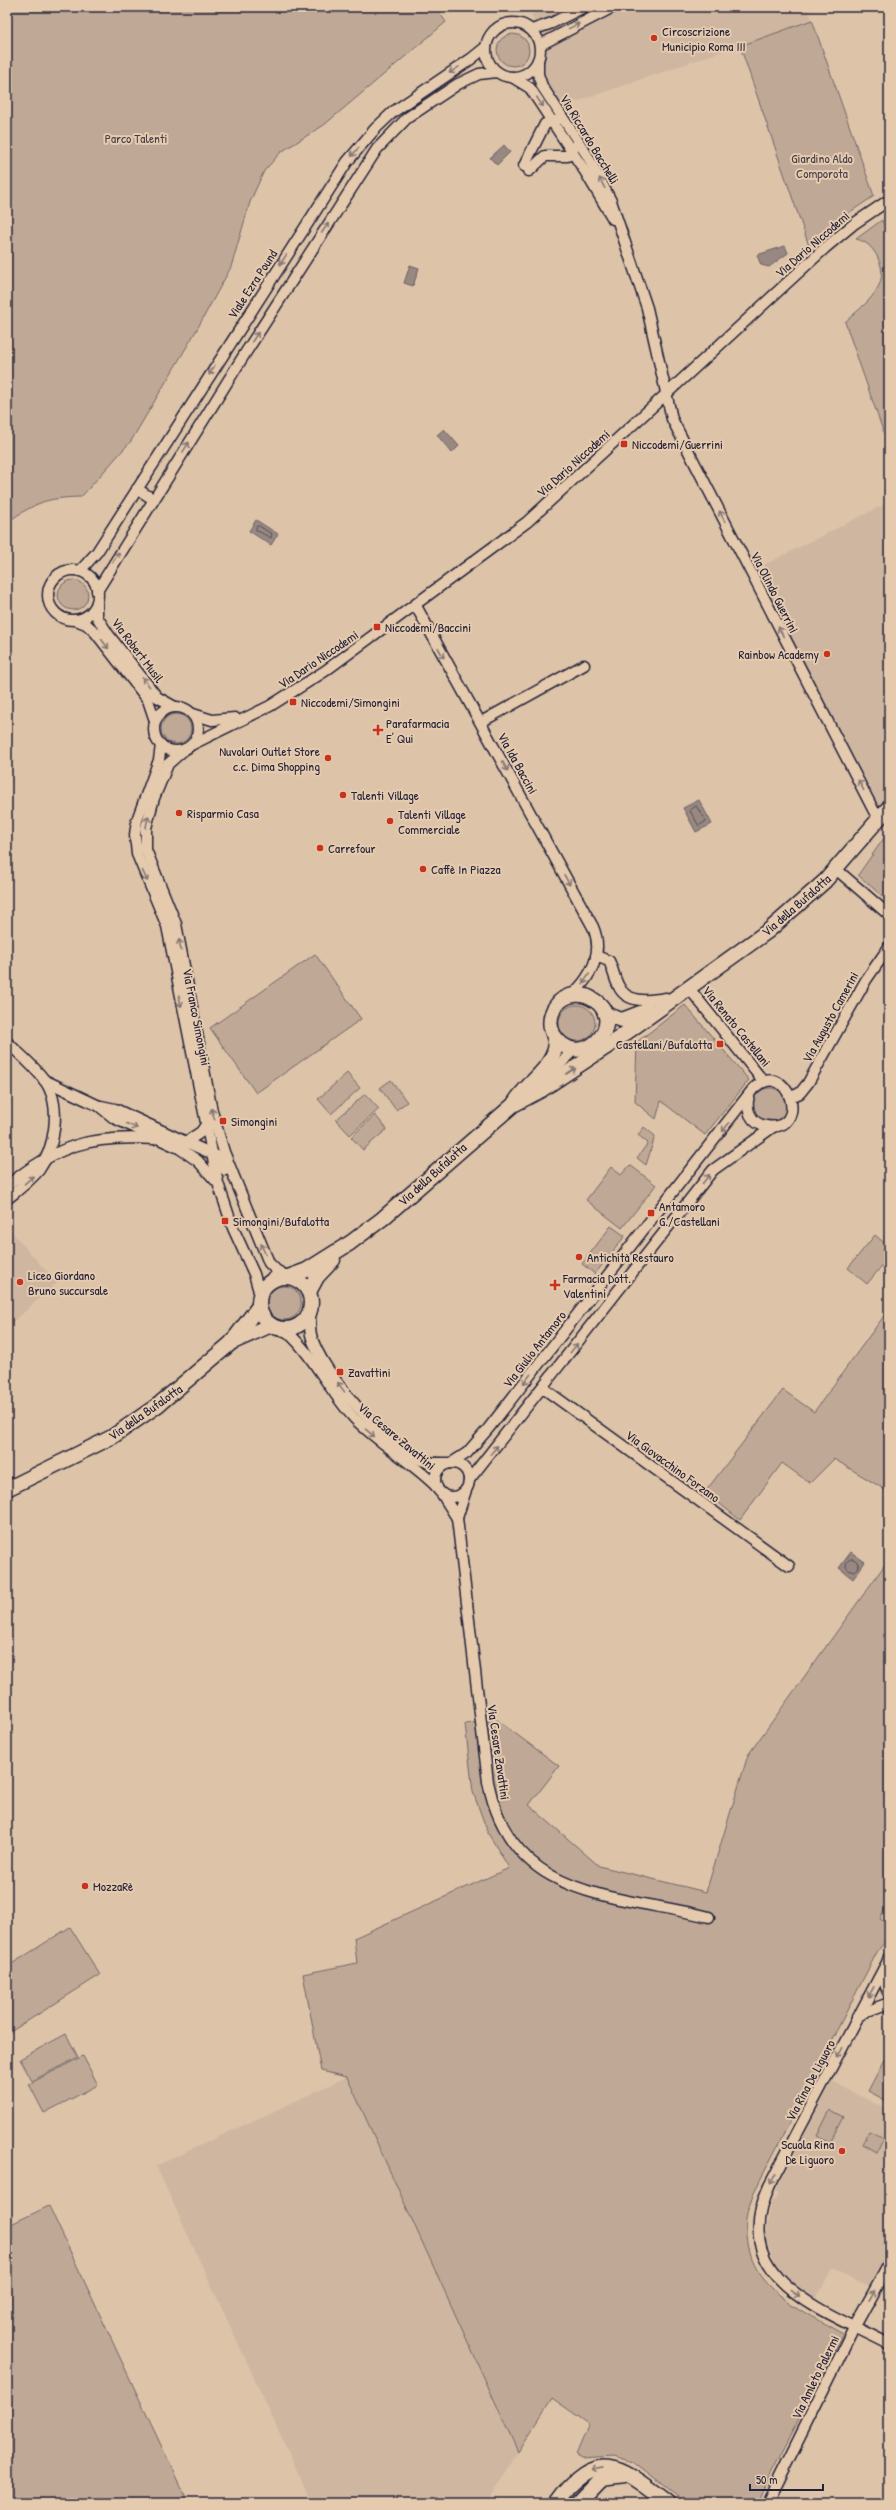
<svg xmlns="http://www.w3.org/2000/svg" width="896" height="2510" font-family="'Patrick Hand',sans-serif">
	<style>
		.built { fill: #ceb6a0 }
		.green { fill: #bfa996; stroke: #706668 }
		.water { fill: #988881; stroke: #695f65 }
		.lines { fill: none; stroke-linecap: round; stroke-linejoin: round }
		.shore { stroke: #514b57; stroke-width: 1 }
		.street-casing { stroke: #22223b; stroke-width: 13 }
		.secondary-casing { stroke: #22223b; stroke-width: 17 }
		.street { stroke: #e5caad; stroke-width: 10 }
		.secondary { stroke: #e5caad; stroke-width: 14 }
		.oneway { stroke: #847674 }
		.poi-dot { fill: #c8321e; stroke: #e5caad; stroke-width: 1.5 }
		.labels { text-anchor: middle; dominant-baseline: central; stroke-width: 4; stroke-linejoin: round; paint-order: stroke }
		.poi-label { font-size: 13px; fill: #22223b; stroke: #e5caad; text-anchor: start }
		.park-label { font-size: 13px; fill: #413d4d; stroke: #e5caad }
		.street-label { font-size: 13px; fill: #22223b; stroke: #e5caad }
	</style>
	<rect width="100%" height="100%" fill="#ddc3a8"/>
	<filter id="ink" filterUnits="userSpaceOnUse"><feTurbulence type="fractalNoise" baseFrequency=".025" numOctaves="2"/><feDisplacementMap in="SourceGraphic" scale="8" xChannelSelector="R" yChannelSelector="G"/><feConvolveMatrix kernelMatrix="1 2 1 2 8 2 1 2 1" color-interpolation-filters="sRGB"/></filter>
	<g filter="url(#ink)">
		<!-- built -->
		<g class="built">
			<polygon points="547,7 808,7 812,20 561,107 544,78 541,70 547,49 531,15"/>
			<polygon points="889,502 889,804 880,814 752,571"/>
			<polygon points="7,1227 57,1283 7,1327"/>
			<polygon points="347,2077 518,2452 487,2503 312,2503 156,2166"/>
			<polygon points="832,2081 889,2111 889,2248 869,2287 832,2268 816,2299 798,2288 776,2266 767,2242 766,2228 771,2201 775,2200 779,2193 775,2191"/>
		</g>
		<!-- green -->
		<g class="green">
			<path d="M 7,7 L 435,7 L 446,22 L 324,125 L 281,152 L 264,171 L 250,202 L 231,267 L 196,331 L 131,441 L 81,497 C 44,498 38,502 7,522 Z"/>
			<polygon points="812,20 874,196 832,224 809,246 740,46"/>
			<circle cx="513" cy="50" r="16"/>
			<path d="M 882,220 L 889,240 L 889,448 L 845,322 C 865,304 893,285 877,256 C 872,247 866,241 856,239 Z"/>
			<circle cx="73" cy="595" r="15"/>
			<circle cx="176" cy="729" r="15"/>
			<polygon points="889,831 889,902 858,875"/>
			<polygon points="315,954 361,1019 256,1093 210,1028"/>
			<polygon points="685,1005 749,1080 705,1135 661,1101 656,1119 635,1102 637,1042"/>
			<circle cx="577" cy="1023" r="18"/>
			<polygon points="347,1073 360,1088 331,1114 318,1099"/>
			<polygon points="391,1080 407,1102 396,1110 380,1088"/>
			<circle cx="770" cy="1105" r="17"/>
			<polygon points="365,1094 379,1109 350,1135 336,1120"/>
			<polygon points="375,1115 387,1129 363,1150 351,1137"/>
			<polygon points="644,1127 655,1136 646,1165 637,1158 648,1143 638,1135"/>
			<polygon points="630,1165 656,1185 622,1228 586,1200 611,1167 621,1175"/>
			<polygon points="611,1226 625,1236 595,1274 582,1264"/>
			<polygon points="875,1235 889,1247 889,1257 867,1284 848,1268"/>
			<circle cx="284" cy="1303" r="17"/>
			<polygon points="889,1309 889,1492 834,1459 810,1483 782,1463 740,1520 705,1492 783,1390 814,1412"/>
			<path d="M 889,1559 L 889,1901 L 880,1919 L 889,1925 L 889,1936 L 877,1952 L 754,2192 C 752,2200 747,2210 746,2218 C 741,2284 795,2307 843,2334 L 756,2503 L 686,2503 L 633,2462 L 615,2456 L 581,2458 L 576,2455 L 589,2424 L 552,2398 L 518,2452 L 347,2077 L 321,2071 L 303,1974 L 357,1963 L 354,1938 L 509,1868 L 488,1833 L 473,1792 L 465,1724 L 497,1720 L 559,1766 L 529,1805 L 599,1866 L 706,1892 L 748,1755 Z"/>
			<polygon points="70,1927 100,1975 7,2034 7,1967"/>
			<polygon points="66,2034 78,2057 32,2081 20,2059"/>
			<polygon points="889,2051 889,2102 868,2091"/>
			<polygon points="83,2056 98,2085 44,2113 29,2084"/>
			<polygon points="830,2110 843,2117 830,2142 817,2136"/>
			<polygon points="869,2131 883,2138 876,2152 862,2144"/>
			<polygon points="49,2206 188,2503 7,2503 7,2226"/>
		</g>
		<!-- water -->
		<g class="water">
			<polygon points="504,145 510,152 497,165 490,158"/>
			<polygon points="785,246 788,253 769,267 761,265 757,255"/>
			<polygon points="410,265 419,268 413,286 404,283"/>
			<polygon points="444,429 459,446 452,453 437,435"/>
			<polygon points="256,520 278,534 271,545 249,531"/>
			<polygon points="699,800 712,824 696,832 683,808"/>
			<polygon points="851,1552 865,1562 853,1579 839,1568"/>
		</g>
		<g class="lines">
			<!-- shore -->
			<g class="shore">
				<polygon points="259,526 272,534 271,538 256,530 256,527"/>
				<polygon points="696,806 706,821 699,826 690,811"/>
				<circle cx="852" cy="1565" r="6"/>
			</g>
			<defs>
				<g id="street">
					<circle cx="513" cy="50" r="27"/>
					<polyline points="532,30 552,23 584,7"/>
					<polyline points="540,45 613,7"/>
					<polyline points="538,60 538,74 542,86 587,155 611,201 647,308 672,419 878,819"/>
					<polyline points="512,77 530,88 586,173 613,219"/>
					<polyline points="524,166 545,124 558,120"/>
					<polyline points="529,171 545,156 568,156 575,146"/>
					<polyline points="137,489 153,499"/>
					<circle cx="73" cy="595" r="25"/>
					<polyline points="80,571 97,552 347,162 375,129 393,112 471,59 486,47"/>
					<polyline points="97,591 246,352 377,149 407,118 458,84 479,74 497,72"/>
					<polyline points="97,603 97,617 108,634 157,697 175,707"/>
					<path d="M 416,606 L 593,927 C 604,953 591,977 572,995"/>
					<polyline points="76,620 86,624 95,632 148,700 155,721"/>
					<circle cx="176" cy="729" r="22"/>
					<polyline points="193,714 212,720 235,718"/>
					<polyline points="481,722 584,665"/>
					<polyline points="193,744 270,706 325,671 527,522 825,248 855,223 889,200"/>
					<polyline points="161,745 159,760 137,820 135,835 137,854 167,926 218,1183 233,1228 254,1274 260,1295"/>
					<polyline points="185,749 168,764 154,798 146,828 146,850 176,924 212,1111 224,1152 269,1263 276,1270 288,1277"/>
					<polyline points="836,869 889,915"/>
					<path d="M 596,956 L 609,961 C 613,969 614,977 618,985 C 626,1004 649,1001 666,998"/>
					<polyline points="688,987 764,1082"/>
					<path d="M 7,1042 C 20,1055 37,1068 47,1084 C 61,1108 55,1148 39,1170 C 30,1181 18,1190 7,1199"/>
					<polyline points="44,1080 99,1106 114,1118 179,1148 198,1161 215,1180"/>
					<polyline points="541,1085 574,1049"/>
					<polyline points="791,1097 800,1093 808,1083 866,980 889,947"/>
					<polyline points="101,1106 115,1109 186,1142 201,1132 205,1126"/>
					<polyline points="186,1142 219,1157 225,1170"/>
					<path d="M 7,1186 C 57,1145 90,1135 154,1139"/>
					<path d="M 311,1307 C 310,1317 309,1326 311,1335 C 321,1373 385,1444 421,1460 C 430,1464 439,1463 448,1463"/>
					<path d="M 283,1329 C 309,1347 330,1393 355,1419 C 380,1444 412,1462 437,1487"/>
					<polyline points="543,1388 789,1566"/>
					<path d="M 453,1462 L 467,1453 L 488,1429 L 753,1089 C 788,1055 812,1134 766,1126 C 751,1124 745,1109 749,1096"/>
					<circle cx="452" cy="1480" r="17"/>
					<polyline points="469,1480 713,1170 773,1127"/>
					<polyline points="442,1494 457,1518 466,1490"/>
					<path d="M 457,1518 L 488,1782 C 512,1901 614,1894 709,1917"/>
					<path d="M 889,1957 C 884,1969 882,1982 889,1994"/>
					<path d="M 885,1966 L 769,2186 C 726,2280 824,2310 889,2344"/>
					<polyline points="857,2017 870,2010 889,2003"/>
					<polyline points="767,2503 855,2326 889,2264"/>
				</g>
				<g id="secondary">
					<polyline points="605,1014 622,1020 648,1010"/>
					<path d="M 515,1102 C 527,1083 549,1071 555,1049 C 557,1041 553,1035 551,1028 C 548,1013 558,997 574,995 C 582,994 588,996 594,1000 C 630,1023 579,1076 553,1034"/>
					<circle cx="285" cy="1303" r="26"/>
					<polyline points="288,1277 307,1270 350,1243 382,1219 513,1105 543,1089 605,1048 768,931 825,881 889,807"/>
					<polyline points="309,1292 317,1277 333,1260"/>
					<polyline points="235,1341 271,1325"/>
					<polyline points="7,1489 112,1437 158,1405 231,1343 259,1306"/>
					<path d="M 556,2503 C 598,2445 622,2468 668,2503"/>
					<polyline points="578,2503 601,2479 625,2476"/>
				</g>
			</defs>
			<!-- street casing -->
			<use href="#street" class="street-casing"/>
			<!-- secondary casing -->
			<use href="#secondary" class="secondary-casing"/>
			<!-- street -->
			<use href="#street" class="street"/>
			<!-- secondary -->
			<use href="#secondary" class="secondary"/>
		</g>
		<!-- one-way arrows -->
		<defs><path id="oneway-shaft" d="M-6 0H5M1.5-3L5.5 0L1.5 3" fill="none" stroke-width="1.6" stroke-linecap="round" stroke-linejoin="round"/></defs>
		<g class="oneway">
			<use href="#oneway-shaft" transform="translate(574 26) rotate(-26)"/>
			<use href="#oneway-shaft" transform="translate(454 70) rotate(148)"/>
			<use href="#oneway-shaft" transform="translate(540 102) rotate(56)"/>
			<use href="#oneway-shaft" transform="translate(355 152) rotate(129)"/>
			<use href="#oneway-shaft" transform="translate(602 183) rotate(-118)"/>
			<use href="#oneway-shaft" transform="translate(325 228) rotate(-56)"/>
			<use href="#oneway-shaft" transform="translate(283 260) rotate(122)"/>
			<use href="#oneway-shaft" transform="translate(255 337) rotate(-57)"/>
			<use href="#oneway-shaft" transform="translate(212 370) rotate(122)"/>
			<use href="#oneway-shaft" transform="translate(186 447) rotate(-58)"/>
			<use href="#oneway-shaft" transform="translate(722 516) rotate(-117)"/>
			<use href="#oneway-shaft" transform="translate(116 557) rotate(-58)"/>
			<use href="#oneway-shaft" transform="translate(781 632) rotate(-118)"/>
			<use href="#oneway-shaft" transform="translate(105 644) rotate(53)"/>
			<use href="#oneway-shaft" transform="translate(441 653) rotate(61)"/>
			<use href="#oneway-shaft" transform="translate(146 682) rotate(-128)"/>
			<use href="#oneway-shaft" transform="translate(505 766) rotate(61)"/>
			<use href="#oneway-shaft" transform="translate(861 785) rotate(-117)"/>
			<use href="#oneway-shaft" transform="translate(147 822) rotate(-79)"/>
			<use href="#oneway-shaft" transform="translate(145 876) rotate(65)"/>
			<use href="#oneway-shaft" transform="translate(567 880) rotate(61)"/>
			<use href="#oneway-shaft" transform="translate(180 945) rotate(-100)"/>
			<use href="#oneway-shaft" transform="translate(586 979) rotate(122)"/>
			<use href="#oneway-shaft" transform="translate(180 1001) rotate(79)"/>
			<use href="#oneway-shaft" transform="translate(571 1071) rotate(-33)"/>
			<use href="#oneway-shaft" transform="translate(213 1114) rotate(-106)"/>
			<use href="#oneway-shaft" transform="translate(132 1126) rotate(25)"/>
			<use href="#oneway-shaft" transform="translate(726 1127) rotate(128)"/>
			<use href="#oneway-shaft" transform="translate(706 1179) rotate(-52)"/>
			<use href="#oneway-shaft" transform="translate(29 1180) rotate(-41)"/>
			<use href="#oneway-shaft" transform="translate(263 1249) rotate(-114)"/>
			<use href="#oneway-shaft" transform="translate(574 1348) rotate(-52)"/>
			<use href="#oneway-shaft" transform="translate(527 1379) rotate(128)"/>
			<use href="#oneway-shaft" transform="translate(341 1387) rotate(-126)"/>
			<use href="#oneway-shaft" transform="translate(370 1433) rotate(40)"/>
			<use href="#oneway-shaft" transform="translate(494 1450) rotate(-51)"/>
			<use href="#oneway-shaft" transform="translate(871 1992) rotate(119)"/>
			<use href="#oneway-shaft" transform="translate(840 2052) rotate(117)"/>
			<use href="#oneway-shaft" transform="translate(773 2179) rotate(118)"/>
			<use href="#oneway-shaft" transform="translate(795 2293) rotate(36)"/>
			<use href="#oneway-shaft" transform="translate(872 2295) rotate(-61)"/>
			<use href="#oneway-shaft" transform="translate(597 2469) rotate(169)"/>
		</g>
	</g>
	<!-- markers -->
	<g class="poi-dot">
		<circle cx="654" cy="38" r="4"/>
		<rect x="620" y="440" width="8" height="8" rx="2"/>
		<rect x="373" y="623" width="8" height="8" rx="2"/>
		<circle cx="827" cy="654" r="4"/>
		<rect x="289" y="698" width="8" height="8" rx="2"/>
		<path d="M376 724h4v4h4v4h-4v4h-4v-4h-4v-4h4z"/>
		<circle cx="328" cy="758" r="4"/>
		<circle cx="343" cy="795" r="4"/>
		<circle cx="179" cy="813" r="4"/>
		<circle cx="390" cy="821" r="4"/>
		<circle cx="320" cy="848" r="4"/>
		<circle cx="423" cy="869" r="4"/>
		<rect x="716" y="1040" width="8" height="8" rx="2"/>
		<rect x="219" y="1117" width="8" height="8" rx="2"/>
		<rect x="647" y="1209" width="8" height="8" rx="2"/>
		<rect x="221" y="1217" width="8" height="8" rx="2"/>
		<circle cx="579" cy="1257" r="4"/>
		<circle cx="20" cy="1282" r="4"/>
		<path d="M553 1279h4v4h4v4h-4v4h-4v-4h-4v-4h4z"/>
		<rect x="336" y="1368" width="8" height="8" rx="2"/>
		<circle cx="85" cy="1886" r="4"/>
		<circle cx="842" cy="2151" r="4"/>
	</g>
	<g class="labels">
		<!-- poi labels -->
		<g class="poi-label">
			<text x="662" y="31">Circoscrizione<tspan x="662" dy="15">Municipio Roma III</tspan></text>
			<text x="632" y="444">Niccodemi/Guerrini</text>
			<text x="385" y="627">Niccodemi/Baccini</text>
			<text x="819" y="654" text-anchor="end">Rainbow Academy</text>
			<text x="301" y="702">Niccodemi/Simongini</text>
			<text x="386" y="723">Parafarmacia<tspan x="386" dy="15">E' Qui</tspan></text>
			<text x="320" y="751" text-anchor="end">Nuvolari Outlet Store<tspan x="320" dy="15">c.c. Dima Shopping</tspan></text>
			<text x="351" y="795">Talenti Village</text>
			<text x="187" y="813">Risparmio Casa</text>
			<text x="398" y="814">Talenti Village<tspan x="398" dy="15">Commerciale</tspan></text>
			<text x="328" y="848">Carrefour</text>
			<text x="431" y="869">Caffè In Piazza</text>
			<text x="712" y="1044" text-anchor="end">Castellani/Bufalotta</text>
			<text x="231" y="1121">Simongini</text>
			<text x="659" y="1206">Antamoro<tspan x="659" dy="15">G./Castellani</tspan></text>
			<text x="233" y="1221">Simongini/Bufalotta</text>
			<text x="587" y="1257">Antichità Restauro</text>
			<text x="28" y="1275">Liceo Giordano<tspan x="28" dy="15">Bruno succursale</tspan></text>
			<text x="563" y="1278">Farmacia Dott.<tspan x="563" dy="15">Valentini</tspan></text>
			<text x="348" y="1372">Zavattini</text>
			<text x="93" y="1886">MozzaRè</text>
			<text x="834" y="2144" text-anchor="end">Scuola Rina<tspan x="834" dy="15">De Liguoro</tspan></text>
		</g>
		<!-- park labels -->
		<g class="park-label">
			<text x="136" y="138">Parco Talenti</text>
			<text x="822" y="158">Giardino Aldo<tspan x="822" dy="15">Comporota</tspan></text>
		</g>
		<!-- street labels -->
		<g class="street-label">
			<text transform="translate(590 139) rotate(59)">Via Riccardo Bacchelli</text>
			<text transform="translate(812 244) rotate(-41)">Via Dario Niccodemi</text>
			<text transform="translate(252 284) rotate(-57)">Viale Ezra Pound</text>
			<text transform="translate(573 463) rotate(-42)">Via Dario Niccodemi</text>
			<text transform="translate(775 592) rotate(63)">Via Olindo Guerrini</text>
			<text transform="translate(138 650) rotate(53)">Via Robert Musil</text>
			<text transform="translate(318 659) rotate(-34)">Via Dario Niccodemi</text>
			<text transform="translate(518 763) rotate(61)">Via Ida Baccini</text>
			<text transform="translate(796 905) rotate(-41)">Via della Bufalotta</text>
			<text transform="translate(197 1017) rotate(79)">Via Franco Simongini</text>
			<text transform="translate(830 1017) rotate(-61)">Via Augusto Camerini</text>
			<text transform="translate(737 1026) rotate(51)">Via Renato Castellani</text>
			<text transform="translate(432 1174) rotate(-42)">Via della Bufalotta</text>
			<text transform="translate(534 1349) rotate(-52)">Via Giulio Antamoro</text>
			<text transform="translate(145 1412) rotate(-35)">Via della Bufalotta</text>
			<text transform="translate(397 1436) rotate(40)">Via Cesare Zavattini</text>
			<text transform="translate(673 1466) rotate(36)">Via Giovacchino Forzano</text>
			<text transform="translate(499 1752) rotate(82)">Via Cesare Zavattini</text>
			<text transform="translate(810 2080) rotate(-62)">Via Rina De Liguoro</text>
			<text transform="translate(815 2377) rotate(-64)">Via Amleto Palermi</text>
		</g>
	</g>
	<!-- margin -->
	<rect width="896" height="2510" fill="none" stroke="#e5caad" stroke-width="24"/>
	<rect x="12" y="12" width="872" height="2486" fill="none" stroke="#22223b" stroke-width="1.5" filter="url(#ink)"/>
	<!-- scale -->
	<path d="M750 2484v6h73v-6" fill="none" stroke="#22223b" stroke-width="2"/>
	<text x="756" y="2484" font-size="12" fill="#22223b" stroke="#e5caad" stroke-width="3" paint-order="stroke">50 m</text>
</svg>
